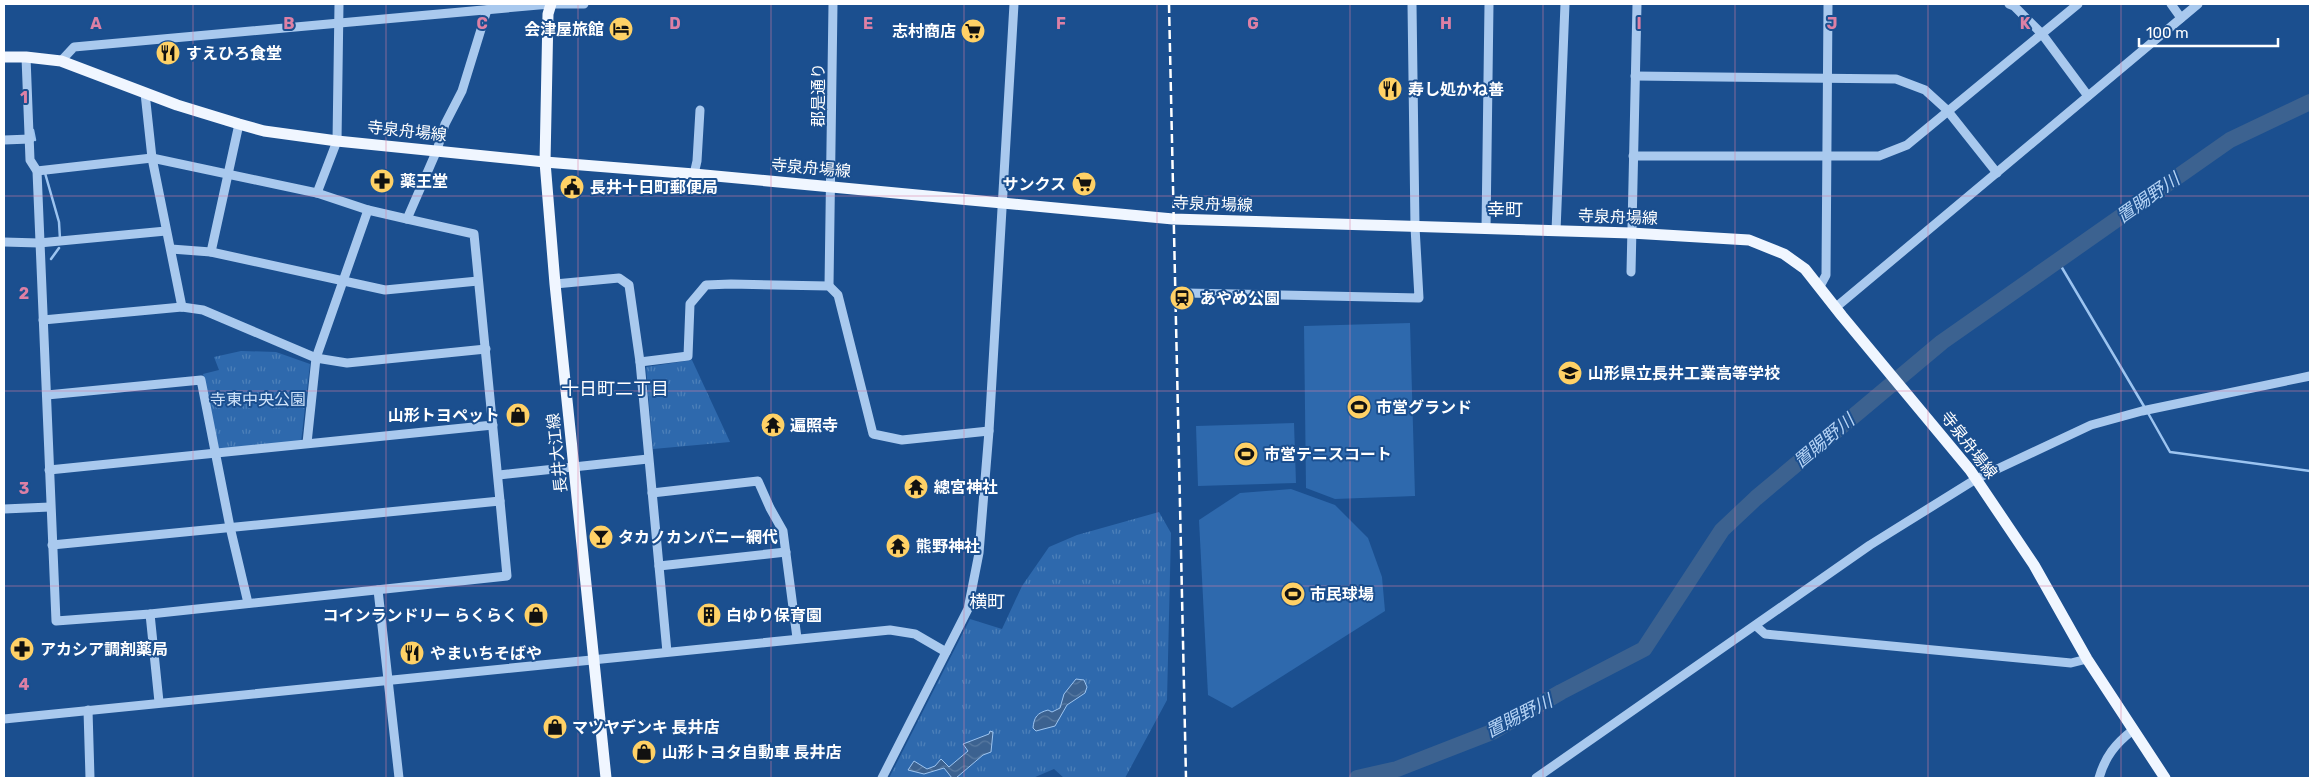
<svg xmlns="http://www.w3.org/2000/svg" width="2314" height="782" font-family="Rubik,'Noto Sans JP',sans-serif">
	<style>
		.park { fill: url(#park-tufts) }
		.garden { fill: #2e69ad }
		.water { fill: url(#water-waves); stroke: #9cc4f0 }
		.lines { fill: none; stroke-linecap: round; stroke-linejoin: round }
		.stream { stroke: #9cc4f0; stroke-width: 2.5 }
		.river { stroke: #3c6290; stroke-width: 16 }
		.minor { stroke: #a9c9ee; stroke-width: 9 }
		.major { stroke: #f0f6ff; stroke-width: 11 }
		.rail { stroke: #fff; stroke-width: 2.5; stroke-dasharray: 9 4; stroke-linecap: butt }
		.grid { fill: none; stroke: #dd80a5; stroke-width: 1; stroke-opacity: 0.55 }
		.labels { text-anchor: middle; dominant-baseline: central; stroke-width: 4; stroke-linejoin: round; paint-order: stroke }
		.poi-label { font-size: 16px; font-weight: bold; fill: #fff; stroke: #1b4f8f; text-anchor: start }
		.street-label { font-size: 16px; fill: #fff; stroke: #1b4f8f }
		.park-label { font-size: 16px; fill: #cfe3fa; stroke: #1b4f8f }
		.water-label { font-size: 18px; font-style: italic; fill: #b5d3f5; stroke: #1b4f8f }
		.neighbourhood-label { font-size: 18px; fill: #fff; stroke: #1b4f8f }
		.grid-label { font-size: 16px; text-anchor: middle; font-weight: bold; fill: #dd80a5; stroke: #1b4f8f; stroke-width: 4; stroke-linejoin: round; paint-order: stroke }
	</style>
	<defs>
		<pattern id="park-tufts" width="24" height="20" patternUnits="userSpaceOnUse" patternTransform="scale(1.25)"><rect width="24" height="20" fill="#2e69ad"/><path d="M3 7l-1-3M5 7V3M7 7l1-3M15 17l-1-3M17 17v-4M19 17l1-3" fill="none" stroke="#4d80b9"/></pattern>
		<pattern id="water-waves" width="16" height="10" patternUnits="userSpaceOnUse" patternTransform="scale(1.25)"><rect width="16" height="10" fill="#3c6290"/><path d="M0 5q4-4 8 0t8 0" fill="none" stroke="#597aa1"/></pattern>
	</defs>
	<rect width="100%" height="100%" fill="#1b4f8f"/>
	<!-- park -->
	<g class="park">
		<polygon points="241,351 276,352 310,364 301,442 219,450 203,374 219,370 214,357"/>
		<polygon points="692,360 730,442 653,449 646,367"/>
		<polygon points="1159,512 1171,533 1167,700 1125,778 1064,778 1054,769 1033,778 889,778 970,619 1002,629 1022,586 1049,547 1077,535"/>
	</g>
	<!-- garden -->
	<g class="garden">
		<polygon points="1410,323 1415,496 1335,499 1306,488 1304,326"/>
		<polygon points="1294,423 1296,483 1198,486 1196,426"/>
		<polygon points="1291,489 1335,505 1368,538 1382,577 1385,611 1232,708 1208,695 1199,520 1240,493"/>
	</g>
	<!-- water -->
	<g class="water">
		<path d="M 1076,679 L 1084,680 L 1087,687 L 1085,693 L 1067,705 L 1055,726 L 1036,731 L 1033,728 C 1034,717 1037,713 1048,710 L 1052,712 L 1060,708 L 1064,694 Z"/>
		<polygon points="990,731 993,732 991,752 983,755 956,778 952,778 944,768 924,774 908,770 914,761 927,769 935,766 941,759 949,767 968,751 963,744 989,734"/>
	</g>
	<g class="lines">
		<!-- stream -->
		<g class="stream">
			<polyline points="33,130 35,140"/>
			<polyline points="45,173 59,222 60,239"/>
			<polyline points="51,259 59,248"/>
			<polyline points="2058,261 2145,408"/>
			<polyline points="2148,413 2170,452 2310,471"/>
		</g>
		<!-- river -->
		<polyline class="river" points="1357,778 1397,769 1492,732 1561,692 1644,649 1722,530 1756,498 1942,342 2230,140 2310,102"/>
		<!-- minor -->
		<g class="minor">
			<polyline points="339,4 337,141 317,193 368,210"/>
			<polyline points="2009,4 2014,6 2042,34 2088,96"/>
			<polyline points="2171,4 2181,18"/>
			<polyline points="26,57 30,160 37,171 56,621 150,614 507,576 500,501"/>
			<polyline points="61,61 74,47 550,4 584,4"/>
			<polyline points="1635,76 1896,79 1925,90 1947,110 1997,173"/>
			<polyline points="145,93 152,158 182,307"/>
			<polyline points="4,140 30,139"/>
			<polyline points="1633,156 1879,156 1907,145 2078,4"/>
			<polyline points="37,171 152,158 317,193"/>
			<polyline points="694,174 697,161 700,110"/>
			<polyline points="1486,229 1489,4"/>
			<polyline points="1556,231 1565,4"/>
			<polyline points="4,242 39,243 166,231"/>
			<polyline points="171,249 211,252 385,290 478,281"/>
			<polyline points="211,252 239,124"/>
			<polyline points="1631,272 1637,4"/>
			<polyline points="555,284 619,278 629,285 640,362 667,652"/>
			<polyline points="829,286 833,4"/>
			<polyline points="1819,288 1826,275 1828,4"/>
			<polyline points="1186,293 1419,298 1415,227 1412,4"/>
			<polyline points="1835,308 2198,4"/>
			<polyline points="43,320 182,307 203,310 316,358 347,363 486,349"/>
			<polyline points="640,362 688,356 690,304 706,285 731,284 829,286 838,295 873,434 902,440 989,431"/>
			<polyline points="47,395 201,380 230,527 248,603"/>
			<polyline points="307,443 316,358 368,210 407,219 437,150 445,124 462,91 487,10"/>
			<polyline points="49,470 493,425"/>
			<polyline points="499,475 648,459"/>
			<polyline points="652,493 758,481 770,508 783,531 797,638"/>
			<polyline points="4,509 50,507"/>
			<polyline points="52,545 500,501 474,234 407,219"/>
			<polyline points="659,566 786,552"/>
			<polyline points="378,590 399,778"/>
			<polyline points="150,614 159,702"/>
			<polyline points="1756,626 1765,634 2071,663 2087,659"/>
			<polyline points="88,710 90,778"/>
			<polyline points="4,719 890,630 915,634 946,652"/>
			<polyline points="882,778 968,609 979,553 989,431 1014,4"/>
			<polyline points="1536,778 1870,545 1976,479 2091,425 2142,411 2310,376"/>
			<path d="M 2099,778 C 2105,757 2115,744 2133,730"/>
		</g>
		<!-- major -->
		<g class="major">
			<polyline points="551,4 548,14 545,162 555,284 606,778"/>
			<polyline points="4,57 26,57 61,61 177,105 239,124 264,131 337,141 545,162 694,174 1173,219 1631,233 1749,240 1784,254 1805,269 1842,316 1970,470 2034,565 2087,659 2165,778"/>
		</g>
		<!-- rail -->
		<polyline class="rail" points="1169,4 1186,778"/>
	</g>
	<!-- grid -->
	<path class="grid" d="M 193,4 L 193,778M 386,4 L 386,778M 578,4 L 578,778M 771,4 L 771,778M 964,4 L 964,778M 1157,4 L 1157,778M 1350,4 L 1350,778M 1543,4 L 1543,778M 1735,4 L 1735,778M 1928,4 L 1928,778M 2121,4 L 2121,778M 4,196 L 2310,196M 4,391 L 2310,391M 4,586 L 2310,586"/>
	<!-- icons -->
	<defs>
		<symbol id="hotel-disc" viewBox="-11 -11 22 22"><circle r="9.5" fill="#ffd166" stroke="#1b4f8f"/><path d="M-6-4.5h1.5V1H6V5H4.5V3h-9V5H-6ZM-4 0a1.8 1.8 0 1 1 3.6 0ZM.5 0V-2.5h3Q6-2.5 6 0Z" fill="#111"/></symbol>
		<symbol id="supermarket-disc" viewBox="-11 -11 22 22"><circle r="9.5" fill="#ffd166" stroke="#1b4f8f"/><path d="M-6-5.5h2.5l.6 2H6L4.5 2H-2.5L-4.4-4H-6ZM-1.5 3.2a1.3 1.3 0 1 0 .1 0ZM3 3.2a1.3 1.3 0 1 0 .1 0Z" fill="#111"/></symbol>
		<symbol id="restaurant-disc" viewBox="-11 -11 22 22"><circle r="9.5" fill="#ffd166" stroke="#1b4f8f"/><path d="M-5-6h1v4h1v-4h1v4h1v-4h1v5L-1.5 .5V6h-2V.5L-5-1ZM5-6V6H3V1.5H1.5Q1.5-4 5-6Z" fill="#111"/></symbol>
		<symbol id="pharmacy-disc" viewBox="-11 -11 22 22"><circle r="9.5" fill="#ffd166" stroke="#1b4f8f"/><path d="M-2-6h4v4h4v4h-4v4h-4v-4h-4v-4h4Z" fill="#111"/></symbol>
		<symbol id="civic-disc" viewBox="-11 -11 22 22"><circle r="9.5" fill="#ffd166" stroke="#1b4f8f"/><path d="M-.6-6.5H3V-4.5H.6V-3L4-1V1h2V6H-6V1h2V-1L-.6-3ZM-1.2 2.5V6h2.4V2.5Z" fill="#111"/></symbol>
		<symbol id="station-disc" viewBox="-11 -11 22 22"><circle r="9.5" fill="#ffd166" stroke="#1b4f8f"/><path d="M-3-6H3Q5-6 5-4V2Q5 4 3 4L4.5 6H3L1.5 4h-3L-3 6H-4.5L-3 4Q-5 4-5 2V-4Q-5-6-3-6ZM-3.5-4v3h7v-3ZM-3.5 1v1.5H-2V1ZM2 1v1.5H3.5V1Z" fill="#111"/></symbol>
		<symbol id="school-disc" viewBox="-11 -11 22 22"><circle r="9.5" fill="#ffd166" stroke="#1b4f8f"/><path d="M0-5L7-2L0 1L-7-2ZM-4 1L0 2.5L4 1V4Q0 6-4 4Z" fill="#111"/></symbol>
		<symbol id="stadium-disc" viewBox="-11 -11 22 22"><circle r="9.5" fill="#ffd166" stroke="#1b4f8f"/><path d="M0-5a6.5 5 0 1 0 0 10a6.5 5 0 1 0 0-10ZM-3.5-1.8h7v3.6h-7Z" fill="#111"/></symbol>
		<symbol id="shop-disc" viewBox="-11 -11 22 22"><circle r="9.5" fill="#ffd166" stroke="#1b4f8f"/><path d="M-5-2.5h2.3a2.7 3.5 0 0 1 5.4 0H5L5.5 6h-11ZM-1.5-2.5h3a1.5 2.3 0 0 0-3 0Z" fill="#111"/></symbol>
		<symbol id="temple-disc" viewBox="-11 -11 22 22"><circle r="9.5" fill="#ffd166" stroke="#1b4f8f"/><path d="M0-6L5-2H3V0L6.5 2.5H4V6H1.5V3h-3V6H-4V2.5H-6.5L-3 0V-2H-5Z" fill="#111"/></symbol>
		<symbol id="bar-disc" viewBox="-11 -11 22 22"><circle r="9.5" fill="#ffd166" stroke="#1b4f8f"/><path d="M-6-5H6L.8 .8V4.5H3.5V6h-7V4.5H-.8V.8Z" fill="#111"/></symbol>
		<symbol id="building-disc" viewBox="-11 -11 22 22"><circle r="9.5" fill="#ffd166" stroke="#1b4f8f"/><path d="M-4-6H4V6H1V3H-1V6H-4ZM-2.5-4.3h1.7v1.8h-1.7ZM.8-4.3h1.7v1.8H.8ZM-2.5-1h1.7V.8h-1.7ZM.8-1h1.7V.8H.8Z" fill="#111"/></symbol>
	</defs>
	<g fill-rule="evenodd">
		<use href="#hotel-disc" x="607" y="15" width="28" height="28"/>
		<use href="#supermarket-disc" x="959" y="17" width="28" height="28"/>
		<use href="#restaurant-disc" x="154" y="39" width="28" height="28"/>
		<use href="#restaurant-disc" x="1376" y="75" width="28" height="28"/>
		<use href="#pharmacy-disc" x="368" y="167" width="28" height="28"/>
		<use href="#supermarket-disc" x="1070" y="170" width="28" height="28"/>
		<use href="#civic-disc" x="558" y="173" width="28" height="28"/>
		<use href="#station-disc" x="1168" y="284" width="28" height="28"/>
		<use href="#school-disc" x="1556" y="359" width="28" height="28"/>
		<use href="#stadium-disc" x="1345" y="393" width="28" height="28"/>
		<use href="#shop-disc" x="504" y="401" width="28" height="28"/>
		<use href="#temple-disc" x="759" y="411" width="28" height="28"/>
		<use href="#stadium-disc" x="1232" y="440" width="28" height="28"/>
		<use href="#temple-disc" x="902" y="473" width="28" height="28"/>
		<use href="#bar-disc" x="587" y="523" width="28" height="28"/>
		<use href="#temple-disc" x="884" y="532" width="28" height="28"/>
		<use href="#stadium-disc" x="1279" y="580" width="28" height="28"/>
		<use href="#shop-disc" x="522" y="601" width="28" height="28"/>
		<use href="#building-disc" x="695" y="601" width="28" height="28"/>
		<use href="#pharmacy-disc" x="8" y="635" width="28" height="28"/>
		<use href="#restaurant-disc" x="398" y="639" width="28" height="28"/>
		<use href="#shop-disc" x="541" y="713" width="28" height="28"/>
		<use href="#shop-disc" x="630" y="738" width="28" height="28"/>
	</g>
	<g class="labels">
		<!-- poi labels -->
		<g class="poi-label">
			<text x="604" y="29" text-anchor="end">会津屋旅館</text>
			<text x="956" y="31" text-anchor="end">志村商店</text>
			<text x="186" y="53">すえひろ食堂</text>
			<text x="1408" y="89">寿し処かね善</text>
			<text x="400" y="181">薬王堂</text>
			<text x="1066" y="184" text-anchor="end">サンクス</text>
			<text x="590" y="187">長井十日町郵便局</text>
			<text x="1200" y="298">あやめ公園</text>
			<text x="1588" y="373">山形県立長井工業高等学校</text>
			<text x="1376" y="407">市営グランド</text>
			<text x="500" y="415" text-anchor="end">山形トヨペット</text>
			<text x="790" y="425">遍照寺</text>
			<text x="1264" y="454">市営テニスコート</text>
			<text x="934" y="487">總宮神社</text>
			<text x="618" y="537">タカノカンパニー網代</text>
			<text x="916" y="546">熊野神社</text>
			<text x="1310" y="594">市民球場</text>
			<text x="518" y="615" text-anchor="end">コインランドリー らくらく</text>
			<text x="726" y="615">白ゆり保育園</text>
			<text x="40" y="649">アカシア調剤薬局</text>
			<text x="430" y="653">やまいちそばや</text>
			<text x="572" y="727">マツヤデンキ 長井店</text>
			<text x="662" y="752">山形トヨタ自動車 長井店</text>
		</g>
		<!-- street labels -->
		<g class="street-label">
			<text transform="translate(818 95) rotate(-90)">郡是通り</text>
			<text transform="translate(407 131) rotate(6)">寺泉舟場線</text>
			<text transform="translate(811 168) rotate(5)">寺泉舟場線</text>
			<text transform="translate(1213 204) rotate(2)">寺泉舟場線</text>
			<text transform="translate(1618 217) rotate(2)">寺泉舟場線</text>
			<text transform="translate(1969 445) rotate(52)">寺泉舟場線</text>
			<text transform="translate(557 453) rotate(-96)">長井大江線</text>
		</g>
		<!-- park labels -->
		<g class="park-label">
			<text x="258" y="399">寺東中央公園</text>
		</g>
		<!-- water labels -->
		<g class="water-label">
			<text transform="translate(2148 198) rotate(-35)">置賜野川</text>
			<text transform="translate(1824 441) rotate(-40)">置賜野川</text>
			<text transform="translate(1519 716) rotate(-27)">置賜野川</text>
		</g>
		<!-- neighbourhood labels -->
		<g class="neighbourhood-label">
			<text x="1505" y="210">幸町</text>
			<text x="615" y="389">十日町二丁目</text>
			<text x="987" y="602">横町</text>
		</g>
	</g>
	<g class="grid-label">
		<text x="96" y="29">A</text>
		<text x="289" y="29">B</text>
		<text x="482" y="29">C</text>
		<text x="675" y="29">D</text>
		<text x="868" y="29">E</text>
		<text x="1061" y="29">F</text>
		<text x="1253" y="29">G</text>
		<text x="1446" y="29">H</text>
		<text x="1639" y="29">I</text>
		<text x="1832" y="29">J</text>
		<text x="2025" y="29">K</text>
		<text x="24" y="103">1</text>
		<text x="24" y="299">2</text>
		<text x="24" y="494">3</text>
		<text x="24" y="690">4</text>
	</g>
	<!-- border -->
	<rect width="2314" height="782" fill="none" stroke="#ffffff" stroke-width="10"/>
	<!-- scale -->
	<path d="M2139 38v8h139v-8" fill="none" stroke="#ffffff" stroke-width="2.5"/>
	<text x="2146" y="38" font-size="15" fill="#ffffff" stroke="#1b4f8f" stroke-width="4" paint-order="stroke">100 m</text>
</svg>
